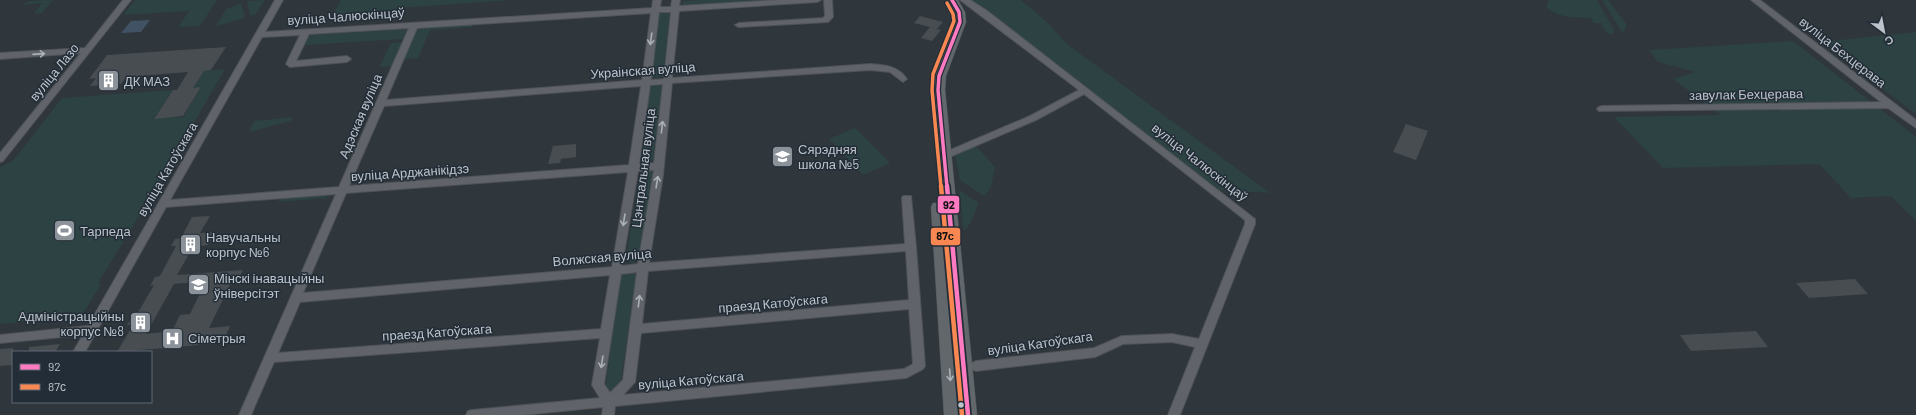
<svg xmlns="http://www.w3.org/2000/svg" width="1916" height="415" font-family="Barlow,sans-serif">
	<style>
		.green { fill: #2d4242 }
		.water { fill: #405264 }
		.building { fill: #484d52; fill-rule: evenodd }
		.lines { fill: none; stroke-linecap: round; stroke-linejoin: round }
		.minor-casing { stroke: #4e5257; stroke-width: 2 }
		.primary-casing { stroke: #4d5358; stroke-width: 1 }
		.minor { fill: #60646a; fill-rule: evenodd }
		.primary { fill: #62676c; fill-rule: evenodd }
		.bus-1-far1-casing { stroke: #232d37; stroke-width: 6 }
		.bus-1-casing { stroke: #232d37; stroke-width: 8 }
		.bus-2-far1-casing { stroke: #232d37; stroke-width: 6 }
		.bus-2-casing { stroke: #232d37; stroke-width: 8 }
		.bus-1-far1 { stroke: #fe7ac1; stroke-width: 3.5 }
		.bus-1 { stroke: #fe7ac1; stroke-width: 4.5 }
		.bus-2-far1 { stroke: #f88751; stroke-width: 3.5 }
		.bus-2 { stroke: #f88751; stroke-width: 4.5 }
		.oneway { stroke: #aab0b8 }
		.oneway2 { stroke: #aab1b8 }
		.bus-dot { fill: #bcc3cb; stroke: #232d37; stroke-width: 1.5 }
		.labels { text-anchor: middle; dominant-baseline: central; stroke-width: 3; stroke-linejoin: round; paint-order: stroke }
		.street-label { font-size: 13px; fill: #bcc3cb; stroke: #232d37 }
		.poi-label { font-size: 13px; fill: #bcc3cb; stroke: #232d37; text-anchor: start }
		.line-badge { stroke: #232d37; stroke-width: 1.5 }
		.pale-badge-label { font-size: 11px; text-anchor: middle; font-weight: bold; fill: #111 }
	</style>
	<rect width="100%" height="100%" fill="#2f363c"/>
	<!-- green -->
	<g class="green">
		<polygon points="53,0 42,13 34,14 42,3 20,5 30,1"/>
		<polygon points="135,0 217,0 200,26 178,27 189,11 123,15"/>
		<polygon points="265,0 255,15 250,16 247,1"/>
		<polygon points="341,0 515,0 398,8 380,13 332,16"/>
		<polygon points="700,0 777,0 683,6 683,1"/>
		<polygon points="967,0 1021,0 1048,23 1067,44 1270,193 1217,190"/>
		<path d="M 1549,0 L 1597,0 L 1614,30 L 1614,33 L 1611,35 L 1606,32 L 1601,23 L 1594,23 L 1591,18 C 1575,17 1558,19 1546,6 Z"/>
		<polygon points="1602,0 1608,0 1627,25 1623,34"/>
		<polygon points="241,3 245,18 216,26 226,9"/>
		<path d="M 667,11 L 670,14 L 663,75 C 659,78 655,79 651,76 L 658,15 L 662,12 Z"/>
		<polygon points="473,23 472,27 430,30 418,58 403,59 417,27"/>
		<polygon points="408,29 404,39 304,45 310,35"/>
		<polygon points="1916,32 1916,114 1820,42"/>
		<polygon points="1793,41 1916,137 1916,221 1891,196 1851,198 1819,164 1663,168 1614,117 1721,115 1673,79 1695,72 1658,62 1649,50"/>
		<polygon points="403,42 392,66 379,67 391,43"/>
		<polygon points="225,69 188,133 190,133 98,283 101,284 81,317 0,324 0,167 13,161 62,98 173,90 154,118 183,117 201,88 193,88 204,71"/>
		<path d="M 657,84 L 663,85 L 654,159 C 649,163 645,164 640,161 L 650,86 Z"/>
		<polygon points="292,117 291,121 249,132 254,121"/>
		<polygon points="855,128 890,163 863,175 829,139"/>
		<polygon points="976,146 995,167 991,188 984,196 960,180 955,156 960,152"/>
		<polygon points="650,170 653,174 641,257 635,262 631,263 626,258 639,175 642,171"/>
		<polygon points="959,190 979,203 971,222 964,232"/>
		<polygon points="328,193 326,198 278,202 281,197"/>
		<path d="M 626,273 L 635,273 L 636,275 L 620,387 C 615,391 610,395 605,390 L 620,276 Z"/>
	</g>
	<!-- water -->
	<polygon class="water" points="150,20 141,32 121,33 131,21"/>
	<!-- building -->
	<g class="building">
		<polygon points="920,16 943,22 937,29 941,30 932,41 921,38 930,27 914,23"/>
		<polygon points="226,47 211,70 204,71 193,88 201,87 183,116 154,119 173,90 177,90 188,72 126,77 121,84 90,86 96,78 89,79 107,55"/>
		<polygon points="1406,124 1428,131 1416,160 1393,152"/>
		<polygon points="576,144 576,157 561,159 560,163 548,164 553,146"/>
		<path d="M 210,216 L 200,233 L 215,232 L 208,245 L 193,247 L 177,275 L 243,270 L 239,278 L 233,279 L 209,328 L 230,326 L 224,340 L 214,341 L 212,344 L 117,352 L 133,325 L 127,325 L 132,317 L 136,316 L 154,285 L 150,286 L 155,277 L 160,276 L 176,246 L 171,246 L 175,239 L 181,238 L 192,217 ZM 206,281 L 190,314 L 180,315 L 172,331 L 146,334 L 174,284 Z"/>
		<polygon points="1855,279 1868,294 1809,298 1796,283"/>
		<polygon points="1756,331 1768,347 1691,351 1680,335"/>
		<polygon points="60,344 55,352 29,352 29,347"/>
		<polygon points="13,348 13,365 0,366 0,349"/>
	</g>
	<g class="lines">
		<defs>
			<g id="minor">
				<polygon points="123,0 131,0 3,161 0,162 0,153 81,53 0,59 0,53 85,48"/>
				<path d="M 275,0 L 283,0 L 265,32 L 652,8 L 653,0 L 661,0 L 660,7 L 671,7 L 672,0 L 680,0 L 679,6 L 779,0 L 821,0 L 817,2 L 679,11 L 672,78 L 870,64 C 885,65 898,66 907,79 L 903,82 L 890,72 L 870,70 L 672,83 L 663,175 L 649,263 L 905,244 L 902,198 L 903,196 L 911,196 L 916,247 L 925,366 L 923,369 L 906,378 L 615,406 L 614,415 L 602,415 L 603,407 L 523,415 L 466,415 L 468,411 L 472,410 L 600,398 L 592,385 L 600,338 L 274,362 L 251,415 L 239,415 L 336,194 L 166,207 L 85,352 L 73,352 L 83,335 L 0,343 L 0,335 L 88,326 ZM 659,12 L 671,12 L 664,79 L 651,80 ZM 651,13 L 642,80 L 386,100 L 417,28 ZM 409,28 L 339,187 L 170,200 L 262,37 L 300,35 L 286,64 L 290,67 L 347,62 L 351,59 L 347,56 L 296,61 L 309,34 ZM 663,84 L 654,163 L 639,164 L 650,85 ZM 641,86 L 629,165 L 349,186 L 384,106 ZM 654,170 L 638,264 L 622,266 L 638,171 ZM 628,172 L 612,267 L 303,293 L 346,193 ZM 906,251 L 909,300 L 642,324 L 648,271 ZM 637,272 L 623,380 L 610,393 L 604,384 L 621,274 ZM 610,275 L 601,329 L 278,353 L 300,302 ZM 909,309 L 913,364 L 904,369 L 623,395 L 635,382 L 641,333 Z"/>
				<polygon points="824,0 832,0 833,17 828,22 739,27 735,25 739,23 823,18 825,16"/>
				<polygon points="960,0 970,0 986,10 1255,219 1255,224 1180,415 1168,415 1195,347 1172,342 1123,344 1095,357 976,371 972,369 970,366 972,363 976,361 1094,348 1122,336 1172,334 1199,339 1245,224 1245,220 1084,94 1036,120 947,158 941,158 939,156 941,154 1030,116 1079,90"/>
				<polygon points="1751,0 1760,0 1916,120 1916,128 1888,108 1599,111 1597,109 1599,107 1602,106 1881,102"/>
			</g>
			<polygon id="primary" points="946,0 958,0 965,12 966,22 946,76 945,90 977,415 944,415 931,207 933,203 941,203 931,90 932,76 954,22 953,12"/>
		</defs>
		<!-- minor casing -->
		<use href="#minor" class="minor-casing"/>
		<!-- primary casing -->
		<use href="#primary" class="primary-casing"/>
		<!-- minor -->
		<use href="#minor" class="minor"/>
		<!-- primary -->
		<use href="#primary" class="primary"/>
		<defs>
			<polyline id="bus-1-far1" points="947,187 938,90 939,76 960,22 959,12 952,0"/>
			<polyline id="bus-1" points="947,186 968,415"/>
			<polyline id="bus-2-far1" points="941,187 932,90 933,74 954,21 953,14 947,3"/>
			<polyline id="bus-2" points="941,186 962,415"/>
		</defs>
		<!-- bus-1-far1 casing -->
		<use href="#bus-1-far1" class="bus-1-far1-casing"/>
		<!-- bus-1 casing -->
		<use href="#bus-1" class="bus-1-casing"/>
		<!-- bus-2-far1 casing -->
		<use href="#bus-2-far1" class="bus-2-far1-casing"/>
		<!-- bus-2 casing -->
		<use href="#bus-2" class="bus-2-casing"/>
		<!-- bus-1-far1 -->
		<use href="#bus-1-far1" class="bus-1-far1"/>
		<!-- bus-1 -->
		<use href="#bus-1" class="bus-1"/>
		<!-- bus-2-far1 -->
		<use href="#bus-2-far1" class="bus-2-far1"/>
		<!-- bus-2 -->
		<use href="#bus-2" class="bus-2"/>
	</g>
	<!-- one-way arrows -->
	<defs><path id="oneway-shaft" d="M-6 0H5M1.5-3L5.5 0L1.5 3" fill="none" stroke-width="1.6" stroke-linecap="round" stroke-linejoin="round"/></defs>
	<g class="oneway">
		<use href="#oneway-shaft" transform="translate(651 39) rotate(98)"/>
		<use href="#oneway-shaft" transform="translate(39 54) rotate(-4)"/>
		<use href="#oneway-shaft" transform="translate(662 127) rotate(-84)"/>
		<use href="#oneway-shaft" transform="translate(657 182) rotate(-81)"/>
		<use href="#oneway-shaft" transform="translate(624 220) rotate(99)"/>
		<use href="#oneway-shaft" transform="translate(639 301) rotate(-83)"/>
		<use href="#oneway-shaft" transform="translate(602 362) rotate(99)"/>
	</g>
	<use class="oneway2" href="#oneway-shaft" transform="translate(950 375) rotate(86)"/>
	<!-- icons -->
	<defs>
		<symbol id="building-square" viewBox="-11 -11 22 22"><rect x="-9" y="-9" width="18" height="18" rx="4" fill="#8b9299" stroke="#232d37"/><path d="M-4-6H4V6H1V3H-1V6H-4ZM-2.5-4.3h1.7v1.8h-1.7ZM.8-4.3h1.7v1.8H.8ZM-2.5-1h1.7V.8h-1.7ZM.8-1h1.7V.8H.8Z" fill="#fff"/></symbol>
		<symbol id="school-square" viewBox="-11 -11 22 22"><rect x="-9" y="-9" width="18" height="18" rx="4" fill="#8b9299" stroke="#232d37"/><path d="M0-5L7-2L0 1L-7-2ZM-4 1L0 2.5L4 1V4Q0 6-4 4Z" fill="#fff"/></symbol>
		<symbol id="stadium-square" viewBox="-11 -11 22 22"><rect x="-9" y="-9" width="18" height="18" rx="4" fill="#8b9299" stroke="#232d37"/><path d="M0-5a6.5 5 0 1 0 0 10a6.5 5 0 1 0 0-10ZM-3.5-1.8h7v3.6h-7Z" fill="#fff"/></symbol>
		<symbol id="university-square" viewBox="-11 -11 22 22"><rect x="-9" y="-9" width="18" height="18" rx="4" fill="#8b9299" stroke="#232d37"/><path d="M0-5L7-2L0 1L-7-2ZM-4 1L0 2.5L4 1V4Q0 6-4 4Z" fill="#fff"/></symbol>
		<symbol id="hospital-square" viewBox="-11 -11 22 22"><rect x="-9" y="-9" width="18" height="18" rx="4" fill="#8b9299" stroke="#232d37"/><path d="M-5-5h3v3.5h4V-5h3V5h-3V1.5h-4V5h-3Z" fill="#fff"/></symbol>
	</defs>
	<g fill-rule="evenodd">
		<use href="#building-square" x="96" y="68" width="25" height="25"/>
		<use href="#school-square" x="770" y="144" width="25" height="25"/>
		<use href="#stadium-square" x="52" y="218" width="25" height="25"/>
		<use href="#building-square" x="178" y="232" width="25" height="25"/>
		<use href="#university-square" x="186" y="272" width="25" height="25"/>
		<use href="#building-square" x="128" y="310" width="25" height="25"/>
		<use href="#hospital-square" x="160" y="326" width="25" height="25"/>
	</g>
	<!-- markers -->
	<circle class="bus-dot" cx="961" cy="405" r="3.5"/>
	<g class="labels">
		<!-- street labels -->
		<g class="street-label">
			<text transform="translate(346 16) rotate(-4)">вуліца Чалюскінцаў</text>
			<text transform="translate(1843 52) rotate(38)">вуліца Бехцерава</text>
			<text transform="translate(643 70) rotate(-4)">Украінская вуліца</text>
			<text transform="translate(54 72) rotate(-51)">вуліца Лазо</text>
			<text transform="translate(1746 94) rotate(-1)">завулак Бехцерава</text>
			<text transform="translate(360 116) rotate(-67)">Адэская вуліца</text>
			<text transform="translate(1200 162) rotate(38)">вуліца Чалюскінцаў</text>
			<text transform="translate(643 168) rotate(-83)">Цэнтральная вуліца</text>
			<text transform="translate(167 169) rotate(-60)">вуліца Катоўскага</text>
			<text transform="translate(410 172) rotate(-4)">вуліца Арджанікідзэ</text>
			<text transform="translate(602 257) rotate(-5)">Волжская вуліца</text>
			<text transform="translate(773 303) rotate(-5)">праезд Катоўскага</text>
			<text transform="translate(437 332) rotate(-4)">праезд Катоўскага</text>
			<text transform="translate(1040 343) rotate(-8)">вуліца Катоўскага</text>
			<text transform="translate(691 380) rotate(-5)">вуліца Катоўскага</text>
		</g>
		<!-- poi labels -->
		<g class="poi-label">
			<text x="124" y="81">ДК МАЗ</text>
			<text x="798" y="149">Сярэдняя<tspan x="798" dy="15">школа №5</tspan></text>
			<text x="80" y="231">Тарпеда</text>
			<text x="206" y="237">Навучальны<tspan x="206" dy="15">корпус №6</tspan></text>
			<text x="214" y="278">Мінскі інавацыйны<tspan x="214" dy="15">ўніверсітэт</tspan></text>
			<text x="124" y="316" text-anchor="end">Адміністрацыйны<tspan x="124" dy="15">корпус №8</tspan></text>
			<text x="188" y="338">Сіметрыя</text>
		</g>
	</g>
	<g class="line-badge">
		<rect x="937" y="195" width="23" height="19" rx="4" fill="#fe7ac1"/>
		<rect x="930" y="227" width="31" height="19" rx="4" fill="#f88751"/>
	</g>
	<g class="pale-badge-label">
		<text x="949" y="209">92</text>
		<text x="945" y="240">87с</text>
	</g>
	<!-- legend -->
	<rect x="12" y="351" width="140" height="52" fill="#232d37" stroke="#606972"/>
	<rect x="20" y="364" width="20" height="6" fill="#fe7ac1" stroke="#606972"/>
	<text x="48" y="371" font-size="12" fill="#bcc3cb">92</text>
	<rect x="20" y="384" width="20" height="6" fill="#f88751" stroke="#606972"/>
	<text x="48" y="391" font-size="12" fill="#bcc3cb">87с</text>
	<!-- north arrow -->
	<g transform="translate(1884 32) rotate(148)" stroke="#232d37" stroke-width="3" paint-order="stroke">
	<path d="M0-3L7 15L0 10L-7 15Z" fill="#bcc3cb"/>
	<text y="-6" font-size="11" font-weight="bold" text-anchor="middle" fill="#bcc3cb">С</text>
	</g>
</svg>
